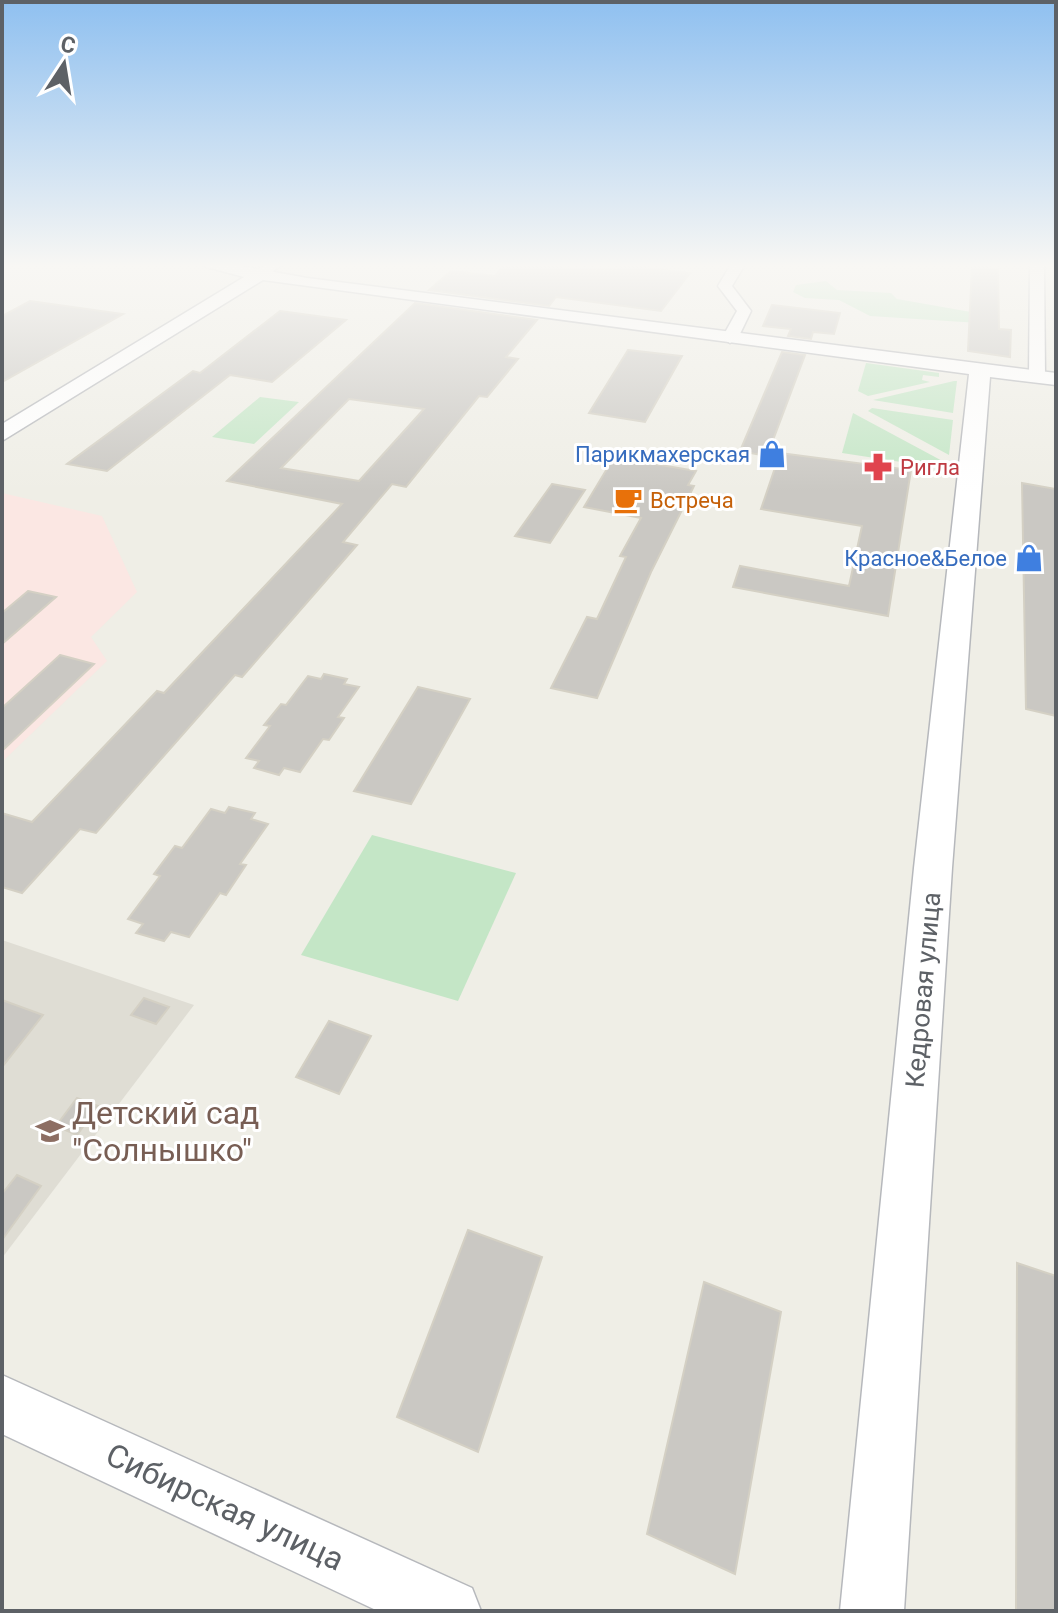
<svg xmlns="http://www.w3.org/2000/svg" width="1058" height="1613" font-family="Roboto,sans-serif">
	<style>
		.education { fill: #dfddd4 }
		.medical { fill: #fbe7e3 }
		.green { fill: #c4e6c6 }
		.building { fill: #cac8c3; stroke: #d4d0c4; stroke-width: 2; fill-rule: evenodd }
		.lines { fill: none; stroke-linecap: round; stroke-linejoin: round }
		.minor-casing { stroke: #b6b8bc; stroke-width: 3 }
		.tertiary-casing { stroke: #b6b8bc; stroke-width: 3 }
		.minor { fill: #fff; fill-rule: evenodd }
		.tertiary { fill: #fff; fill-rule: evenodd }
		.labels { text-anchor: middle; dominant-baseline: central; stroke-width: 6; stroke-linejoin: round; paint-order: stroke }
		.far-shop-label { font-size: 22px; fill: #366cbe; stroke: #fff; text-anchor: end }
		.far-health-label { font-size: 22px; fill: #be3a42; stroke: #fff; text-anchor: start }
		.far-food-label { font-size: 22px; fill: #c56008; stroke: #fff; text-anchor: start }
		.street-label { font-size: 26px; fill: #5d6166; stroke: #fff }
		.near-education-label { font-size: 32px; fill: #785e54; stroke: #fff; text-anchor: start }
		.near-street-label { font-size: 32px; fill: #5d6166; stroke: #fff }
	</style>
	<rect width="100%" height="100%" fill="#efeee6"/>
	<!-- education -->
	<polygon class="education" points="2,940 194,1005 2,1258"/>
	<!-- medical -->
	<polygon class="medical" points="2,493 102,516 137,592 91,637 107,661 2,762"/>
	<!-- green -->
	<g class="green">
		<polygon points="826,281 837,290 891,293 897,299 971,312 979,323 870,316 839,300 805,298 793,292 796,285"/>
		<polygon points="866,363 939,373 939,377 923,375 922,380 930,382 868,396 858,391"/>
		<polygon points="957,381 953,413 873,400 954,381"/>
		<polygon points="260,397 299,402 254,444 212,437"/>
		<polygon points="872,408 953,420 949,455 868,411"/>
		<polygon points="853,413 948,464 947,469 842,453"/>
		<polygon points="372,835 516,873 458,1001 301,955"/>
	</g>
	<!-- building -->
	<g class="building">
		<polygon points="503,266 618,270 621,266 631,266 690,273 661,311 556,297 549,306 429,290 451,271 495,276"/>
		<polygon points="972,266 998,269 999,329 1011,330 1010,357 968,351"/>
		<polygon points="30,301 123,314 2,382 2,316"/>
		<path d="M 415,303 L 537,320 L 506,357 L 518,359 L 487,397 L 479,396 L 406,487 L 392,484 L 343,542 L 357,545 L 242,677 L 235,675 L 96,833 L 80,829 L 22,893 L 2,887 L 2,813 L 32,822 L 157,691 L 164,693 L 342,504 L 227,481 ZM 349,399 L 424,409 L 359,481 L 281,468 Z"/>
		<polygon points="772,305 840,313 834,334 813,332 811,339 788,336 791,329 763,326"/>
		<polygon points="280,311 346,320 272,382 230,375 107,471 67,464 193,371 200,373"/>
		<polygon points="628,350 682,356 645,422 589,413"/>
		<polygon points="782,352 805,355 767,456 740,451"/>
		<polygon points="780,453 911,470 888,616 733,587 740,566 849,586 862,526 761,509"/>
		<polygon points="614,457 696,471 688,485 694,486 651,572 597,698 551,688 587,617 597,619 626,557 620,556 641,518 584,507"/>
		<polygon points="1022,483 1056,489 1056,716 1026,709"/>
		<polygon points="552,484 585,490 550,543 515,536"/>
		<polygon points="28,591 56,597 2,644 2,613"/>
		<polygon points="60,655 94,664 2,751 2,708"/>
		<polygon points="324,674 347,679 344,684 359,687 338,717 344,718 329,740 323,739 300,772 284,768 279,775 254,768 259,761 246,758 270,726 264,725 281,704 286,705 308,676 321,679"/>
		<polygon points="418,687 470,699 411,804 354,791"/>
		<polygon points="229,807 255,813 251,819 268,824 240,864 246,865 226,895 220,893 189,937 171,932 164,941 136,933 143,924 128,919 160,876 154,874 175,846 182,848 211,809 225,813"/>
		<polygon points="144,998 169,1007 156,1024 131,1015"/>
		<polygon points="2,1000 43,1015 2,1067"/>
		<polygon points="329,1021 371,1036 339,1094 296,1077"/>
		<polygon points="77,1098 98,1106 77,1135 56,1126"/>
		<polygon points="17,1175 41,1186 2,1240 2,1194"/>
		<polygon points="468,1230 542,1257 478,1452 397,1417"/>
		<polygon points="1017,1263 1056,1276 1056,1611 1016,1611"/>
		<polygon points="704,1282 781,1312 735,1574 647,1534"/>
	</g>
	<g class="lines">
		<defs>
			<g id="minor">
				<polygon points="264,266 280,266 264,278 254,278 254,272"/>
				<polygon points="730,266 744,266 732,286 751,311 738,338 730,343 722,338 737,311 718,286"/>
				<polygon points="1030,266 1044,266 1045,377 1037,382 1029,377"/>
			</g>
			<g id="tertiary">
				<polygon points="203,266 241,266 307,278 1056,373 1056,385 990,377 952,868 904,1611 840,1611 914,868 969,374 263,280 2,441 2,424 244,277"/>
				<polygon points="2,1375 472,1588 481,1611 378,1611 2,1434"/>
			</g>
		</defs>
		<!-- minor casing -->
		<use href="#minor" class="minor-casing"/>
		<!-- tertiary casing -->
		<use href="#tertiary" class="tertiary-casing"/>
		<!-- minor -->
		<use href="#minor" class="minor"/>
		<!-- tertiary -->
		<use href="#tertiary" class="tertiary"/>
	</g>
	<!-- sky -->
	<linearGradient id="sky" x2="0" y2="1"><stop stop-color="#8fc0f0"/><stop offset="0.54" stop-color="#f8f7f4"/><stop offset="1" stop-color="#f8f7f4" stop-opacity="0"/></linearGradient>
	<rect width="1058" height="492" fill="url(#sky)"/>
	<!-- icons -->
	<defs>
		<symbol id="shop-bare" viewBox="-9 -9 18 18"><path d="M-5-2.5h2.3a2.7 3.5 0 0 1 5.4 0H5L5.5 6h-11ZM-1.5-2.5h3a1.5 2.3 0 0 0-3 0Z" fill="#3f7fe0" stroke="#fff" stroke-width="2.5" paint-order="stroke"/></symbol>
		<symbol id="pharmacy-bare" viewBox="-9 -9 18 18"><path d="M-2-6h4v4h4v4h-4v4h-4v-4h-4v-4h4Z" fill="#e0444e" stroke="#fff" stroke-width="2.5" paint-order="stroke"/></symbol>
		<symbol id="cafe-bare" viewBox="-9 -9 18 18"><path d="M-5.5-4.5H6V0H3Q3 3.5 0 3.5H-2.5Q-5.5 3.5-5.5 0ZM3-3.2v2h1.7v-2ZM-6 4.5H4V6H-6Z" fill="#e8710a" stroke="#fff" stroke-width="2.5" paint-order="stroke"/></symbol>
		<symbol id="school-bare" viewBox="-9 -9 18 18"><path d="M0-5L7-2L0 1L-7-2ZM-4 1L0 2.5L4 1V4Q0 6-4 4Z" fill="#8d6e63" stroke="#fff" stroke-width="2.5" paint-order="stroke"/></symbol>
	</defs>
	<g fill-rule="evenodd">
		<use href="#shop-bare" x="752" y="434" width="40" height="40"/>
		<use href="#pharmacy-bare" x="858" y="447" width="40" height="40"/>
		<use href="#cafe-bare" x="608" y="480" width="40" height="40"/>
		<use href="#shop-bare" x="1009" y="538" width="40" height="40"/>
		<use href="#school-bare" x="30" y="1111" width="40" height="40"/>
	</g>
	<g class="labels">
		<!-- far-shop labels -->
		<g class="far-shop-label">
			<text x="750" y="454">Парикмахерская</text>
			<text x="1007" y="558">Красное&amp;Белое</text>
		</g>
		<!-- far-health labels -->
		<g class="far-health-label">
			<text x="900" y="467">Ригла</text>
		</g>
		<!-- far-food labels -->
		<g class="far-food-label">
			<text x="650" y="500">Встреча</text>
		</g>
		<!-- street labels -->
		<g class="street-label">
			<text transform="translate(923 990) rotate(-85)">Кедровая улица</text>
		</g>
		<!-- near-education labels -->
		<g class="near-education-label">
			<text x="72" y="1113">Детский сад<tspan x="72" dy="37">"Солнышко"</tspan></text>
		</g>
		<!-- near-street labels -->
		<g class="near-street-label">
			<text transform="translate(225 1507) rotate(25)">Сибирская улица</text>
		</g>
	</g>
	<!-- border -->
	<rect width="1058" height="1613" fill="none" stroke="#5d6166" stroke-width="8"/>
	<!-- north arrow -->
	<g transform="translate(64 64) rotate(12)" stroke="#ffffff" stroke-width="6" paint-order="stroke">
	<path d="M0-6L14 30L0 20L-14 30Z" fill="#5d6166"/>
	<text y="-12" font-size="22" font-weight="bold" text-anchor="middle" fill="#5d6166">С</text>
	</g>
</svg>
